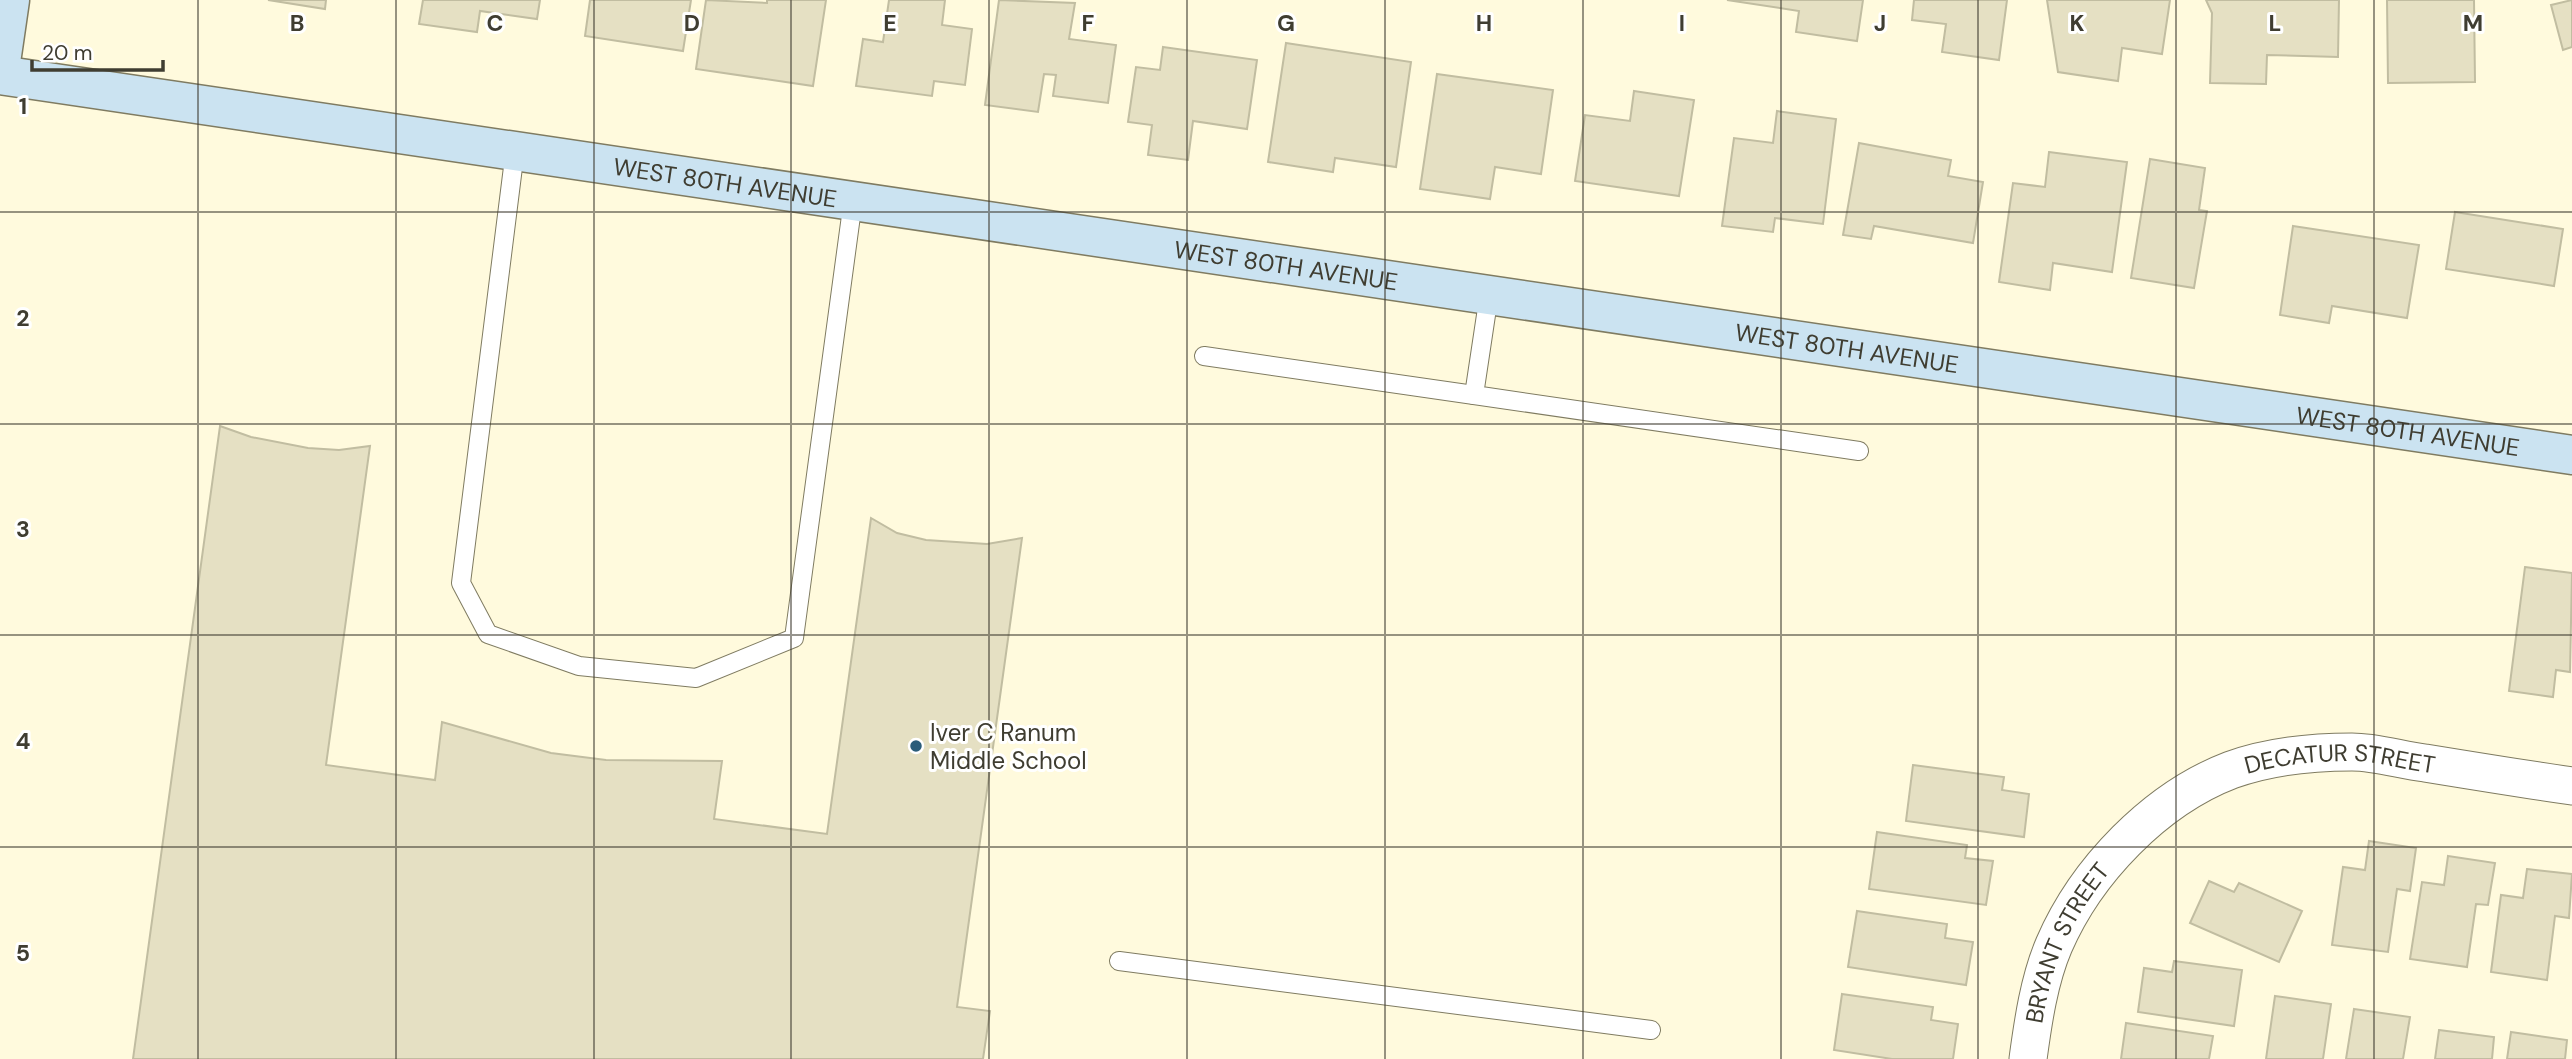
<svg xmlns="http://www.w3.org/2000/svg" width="2572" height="1059" font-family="'DM Sans',sans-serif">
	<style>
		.building { fill: #e5e0c3; stroke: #c1bda1; stroke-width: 2 }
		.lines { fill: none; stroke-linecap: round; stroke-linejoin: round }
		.lane-casing { stroke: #7f7b61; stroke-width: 20 }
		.street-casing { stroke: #7f7b61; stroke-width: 39 }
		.secondary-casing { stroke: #7f7b61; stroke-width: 41 }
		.lane { stroke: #fff; stroke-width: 18 }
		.street { stroke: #fff; stroke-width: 37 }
		.secondary { stroke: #cbe3f1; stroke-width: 38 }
		.grid { fill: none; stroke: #3f3d31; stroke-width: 2; stroke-opacity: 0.55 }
		.poi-dot { fill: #2a5c79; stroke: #fff; stroke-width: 2.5 }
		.labels { text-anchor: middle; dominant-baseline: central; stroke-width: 6; stroke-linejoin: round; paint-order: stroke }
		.street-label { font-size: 24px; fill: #3f3d31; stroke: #fff }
		.poi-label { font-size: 24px; fill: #3f3d31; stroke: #fff; text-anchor: start }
		.grid-label { font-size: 23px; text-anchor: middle; font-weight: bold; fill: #3f3d31; stroke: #fff; stroke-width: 6; stroke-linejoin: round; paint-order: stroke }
	</style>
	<rect width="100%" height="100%" fill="#fffadd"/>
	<!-- building -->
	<g class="building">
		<polygon points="268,0 326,0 325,9"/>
		<polygon points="423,0 540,0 537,19 480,11 477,32 419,24"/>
		<polygon points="590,0 691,0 683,51 585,36"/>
		<polygon points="706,0 767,3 767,0 826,0 813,86 696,69"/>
		<polygon points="889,0 945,0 942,25 972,29 965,85 934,81 932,96 856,86 863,39 883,42"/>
		<polygon points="999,0 1075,3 1069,39 1116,45 1108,103 1053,96 1056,75 1044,74 1038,112 985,105"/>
		<polygon points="1727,0 1863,0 1857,41 1796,32 1799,11"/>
		<polygon points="1914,0 2007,0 1999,60 1942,52 1946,24 1912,20"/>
		<polygon points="2047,0 2170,0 2162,54 2122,48 2118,81 2058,72"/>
		<polygon points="2206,0 2339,0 2338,57 2267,55 2266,84 2210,83 2212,13"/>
		<polygon points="2387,0 2474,0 2475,82 2388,83"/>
		<polygon points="2572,0 2572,47 2563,50 2551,5"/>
		<polygon points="1286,43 1411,62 1396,167 1335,158 1333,172 1268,162"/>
		<polygon points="1163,47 1257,60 1247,129 1193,121 1188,160 1148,155 1152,125 1128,122 1136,67 1160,70"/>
		<polygon points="1437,74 1553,90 1541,174 1495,167 1490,199 1420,189"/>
		<polygon points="1634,91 1694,100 1679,196 1575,181 1585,115 1630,121"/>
		<polygon points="1777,111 1836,119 1823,224 1775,218 1773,232 1722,226 1734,138 1773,143"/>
		<polygon points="1859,143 1951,160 1948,176 1983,182 1973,243 1874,226 1871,239 1843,235"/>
		<polygon points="2049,152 2127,162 2112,272 2053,263 2050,290 1999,282 2013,183 2045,187"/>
		<polygon points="2150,159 2205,168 2199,210 2207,211 2194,288 2131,278"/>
		<polygon points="2455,212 2563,229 2554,286 2446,269"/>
		<polygon points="2293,226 2419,245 2407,318 2332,306 2329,323 2280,315"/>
		<polygon points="220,426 251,437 308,448 339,450 370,446 326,765 435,780 442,722 551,753 606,760 722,761 714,819 827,834 871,518 897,533 926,540 987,544 1022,538 957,1007 990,1011 983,1059 133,1059"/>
		<polygon points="2525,567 2572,573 2570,672 2556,670 2553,697 2509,691"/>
		<polygon points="1913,765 2004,777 2002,790 2029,794 2024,837 1906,821"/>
		<polygon points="1877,832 1967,845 1965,858 1993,861 1986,905 1869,889"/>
		<polygon points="2369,841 2416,848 2410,891 2397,889 2388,952 2332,945 2343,867 2365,870"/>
		<polygon points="2448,856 2495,863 2488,905 2476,904 2467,967 2410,959 2422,882 2444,885"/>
		<polygon points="2527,869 2572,874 2569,918 2555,916 2547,980 2491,972 2501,895 2523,898"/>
		<polygon points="2209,881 2234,892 2239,883 2302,911 2279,962 2190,923"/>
		<polygon points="1857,911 1947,924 1945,938 1973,942 1966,985 1848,967"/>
		<polygon points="2174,961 2242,970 2234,1026 2138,1012 2144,968 2172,972"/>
		<polygon points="1842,994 1933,1007 1931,1020 1958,1024 1953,1059 1892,1059 1834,1050"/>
		<polygon points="2275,996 2331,1004 2323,1059 2266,1059"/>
		<polygon points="2354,1009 2410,1017 2403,1059 2346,1059"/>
		<polygon points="2126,1023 2213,1036 2209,1059 2121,1059"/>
		<polygon points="2439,1030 2494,1037 2492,1059 2435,1059"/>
		<polygon points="2511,1032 2567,1040 2565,1059 2507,1059"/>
	</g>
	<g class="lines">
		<defs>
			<g id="lane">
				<polyline points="515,151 461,583 488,634 579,666 696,678 794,638 853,201"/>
				<polyline points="1489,295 1474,395 1859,451"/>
				<polyline points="1204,356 1474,395"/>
				<polyline points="1119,961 1651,1030"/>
			</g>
			<g id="street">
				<path id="s1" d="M 2028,1059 C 2033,1022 2039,980 2054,945 C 2086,871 2155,799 2231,770 C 2270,756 2311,752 2352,752 C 2376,752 2401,760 2425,763 C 2474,771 2523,779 2572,786"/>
			</g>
			<g id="secondary">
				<polyline points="0,69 10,0"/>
				<path id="s2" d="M 0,75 L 2572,455"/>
			</g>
		</defs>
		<!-- lane casing -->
		<use href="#lane" class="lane-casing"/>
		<!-- street casing -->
		<use href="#street" class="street-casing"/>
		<!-- secondary casing -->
		<use href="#secondary" class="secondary-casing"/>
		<!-- lane -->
		<use href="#lane" class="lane"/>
		<!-- street -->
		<use href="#street" class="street"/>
		<!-- secondary -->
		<use href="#secondary" class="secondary"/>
	</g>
	<!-- grid -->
	<path class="grid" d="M 198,0 L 198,1059M 396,0 L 396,1059M 594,0 L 594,1059M 791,0 L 791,1059M 989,0 L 989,1059M 1187,0 L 1187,1059M 1385,0 L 1385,1059M 1583,0 L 1583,1059M 1781,0 L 1781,1059M 1978,0 L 1978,1059M 2176,0 L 2176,1059M 2374,0 L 2374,1059M 0,212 L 2572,212M 0,424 L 2572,424M 0,635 L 2572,635M 0,847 L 2572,847"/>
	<!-- markers -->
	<circle class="poi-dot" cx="916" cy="746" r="7"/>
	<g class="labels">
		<!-- street labels -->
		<g class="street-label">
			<text stroke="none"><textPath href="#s2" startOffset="733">WEST 80TH AVENUE</textPath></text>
			<text stroke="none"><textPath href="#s2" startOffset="1300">WEST 80TH AVENUE</textPath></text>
			<text stroke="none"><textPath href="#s2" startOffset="1867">WEST 80TH AVENUE</textPath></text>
			<text stroke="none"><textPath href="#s2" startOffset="2434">WEST 80TH AVENUE</textPath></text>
			<text stroke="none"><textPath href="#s1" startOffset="483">DECATUR STREET</textPath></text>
			<text stroke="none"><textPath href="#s1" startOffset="124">BRYANT STREET</textPath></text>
		</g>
		<!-- poi labels -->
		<g class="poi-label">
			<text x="930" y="732">Iver C Ranum<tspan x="930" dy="28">Middle School</tspan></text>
		</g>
	</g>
	<g class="grid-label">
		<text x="297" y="31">B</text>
		<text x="495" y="31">C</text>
		<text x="692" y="31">D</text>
		<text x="890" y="31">E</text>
		<text x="1088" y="31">F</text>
		<text x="1286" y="31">G</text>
		<text x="1484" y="31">H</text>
		<text x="1682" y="31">I</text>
		<text x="1880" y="31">J</text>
		<text x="2077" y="31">K</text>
		<text x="2275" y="31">L</text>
		<text x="2473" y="31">M</text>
		<text x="23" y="114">1</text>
		<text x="23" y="326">2</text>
		<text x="23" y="537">3</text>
		<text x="23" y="749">4</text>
		<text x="23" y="961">5</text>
	</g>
	<!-- scale -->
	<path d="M32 60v10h131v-10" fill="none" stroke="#3f3d31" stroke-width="3.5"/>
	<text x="42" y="60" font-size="21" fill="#3f3d31" stroke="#ffffff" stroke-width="5" paint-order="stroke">20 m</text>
</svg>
